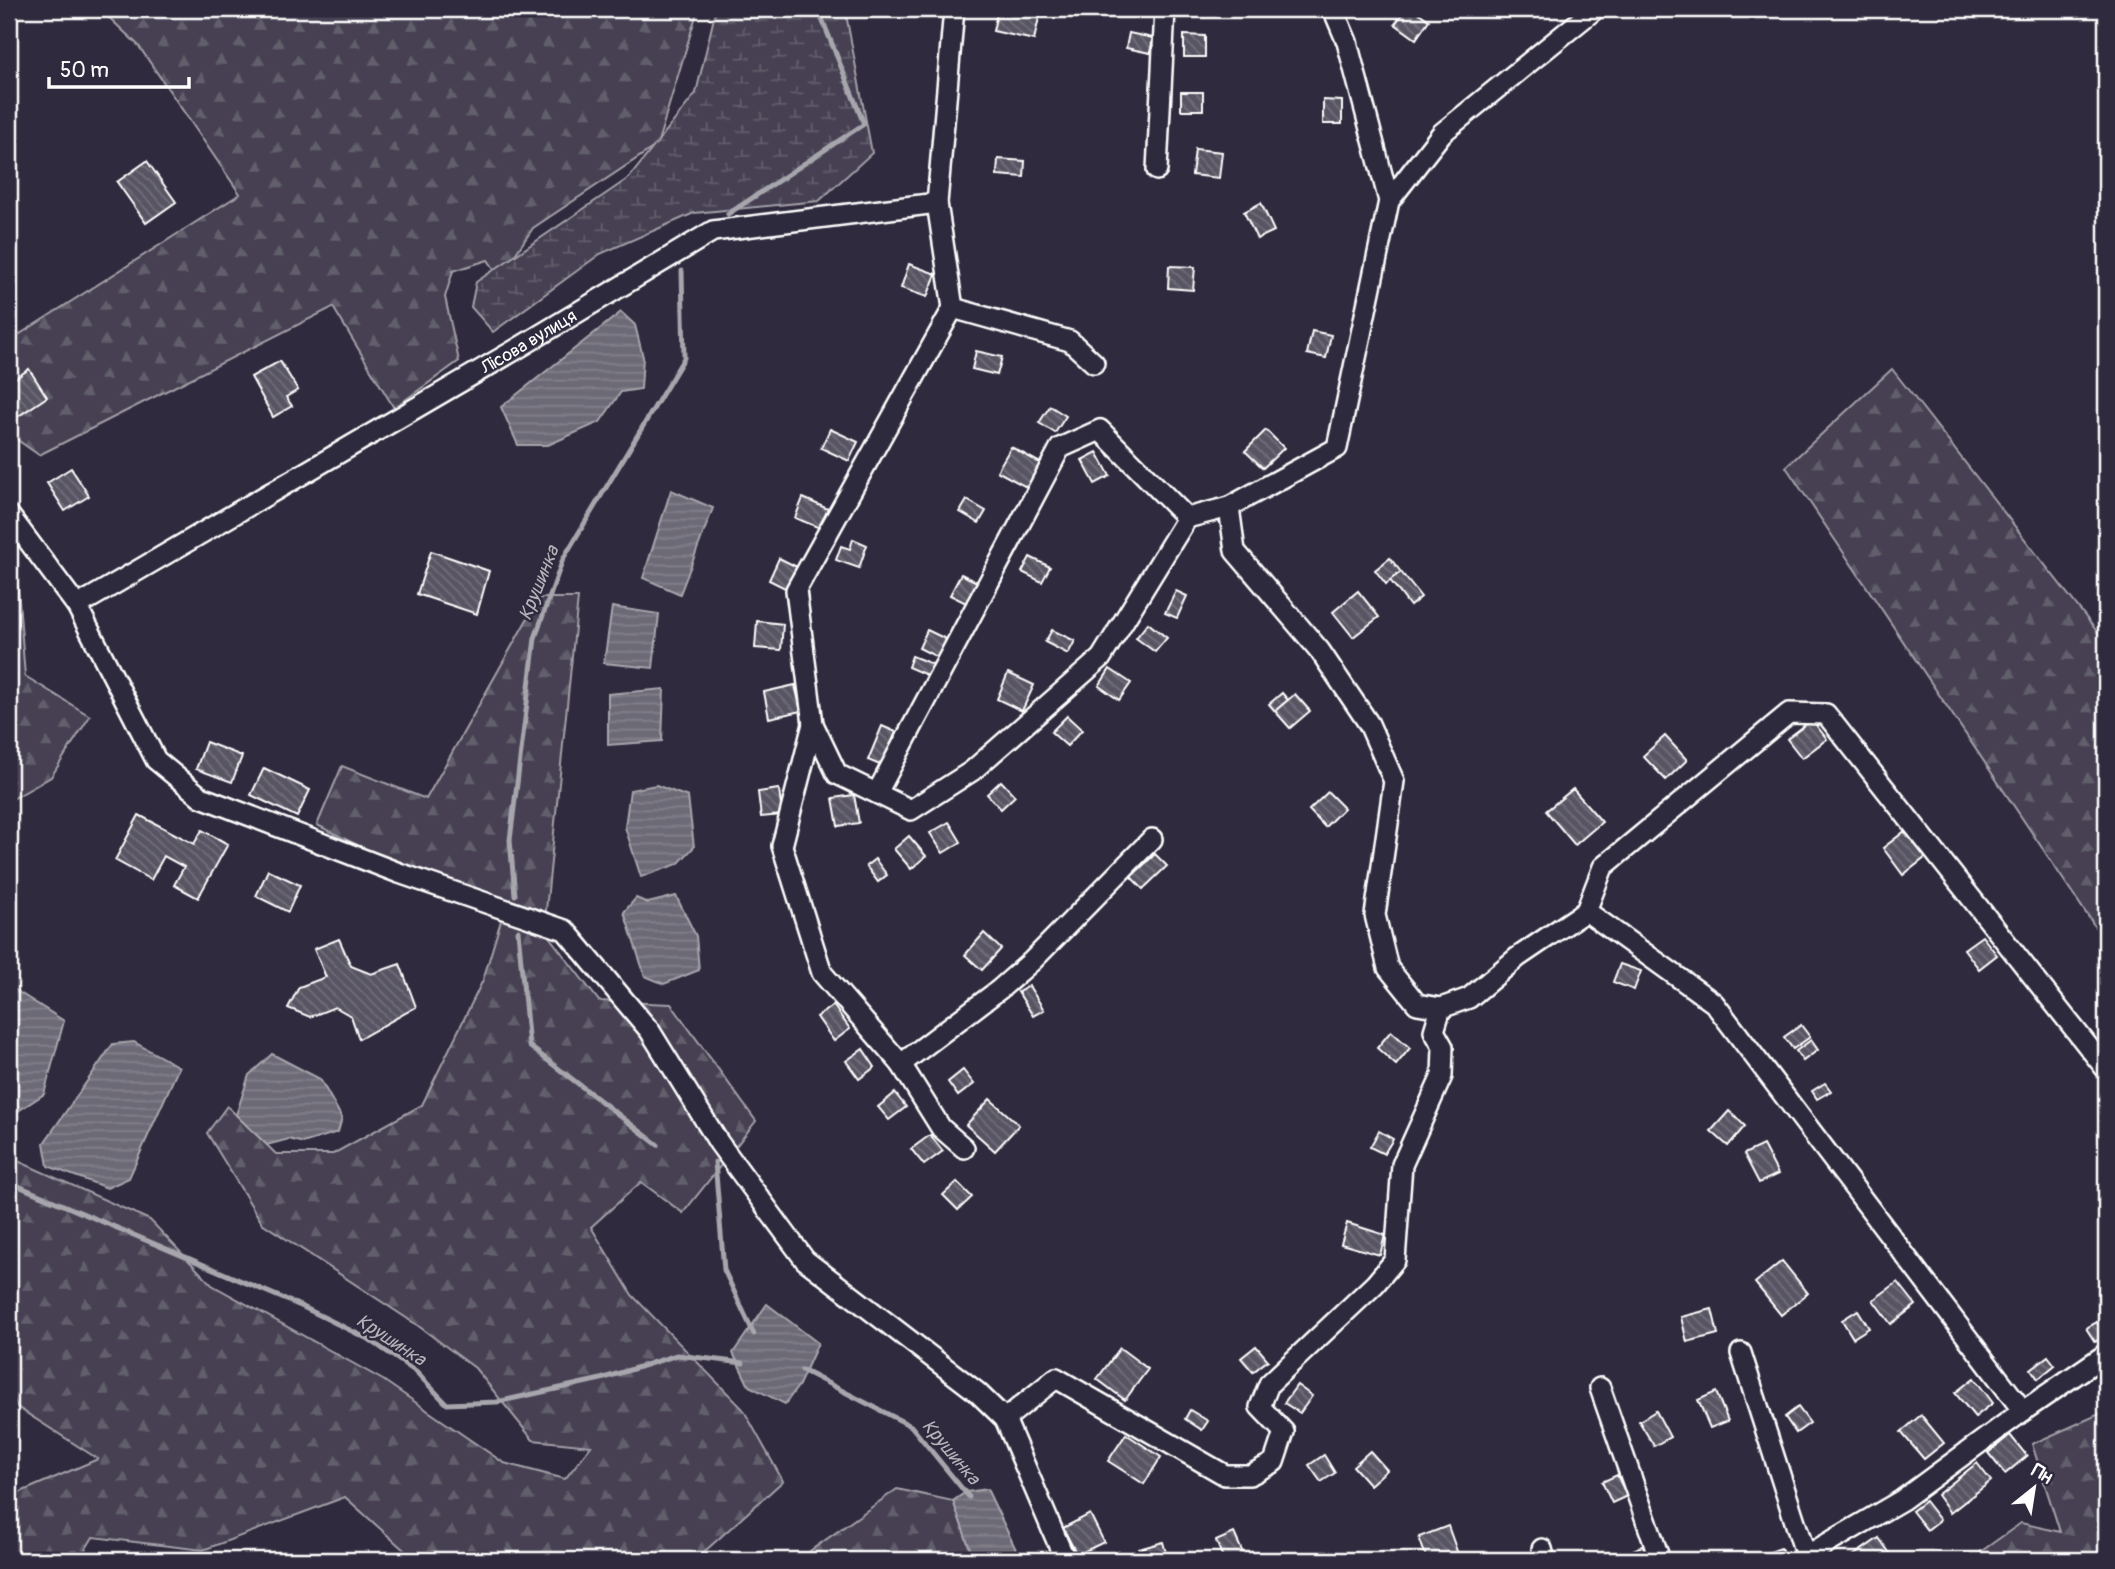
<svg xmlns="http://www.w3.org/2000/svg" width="2115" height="1569" font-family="Pangolin,sans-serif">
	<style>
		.forest { fill: url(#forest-firs); stroke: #a2a0a8; stroke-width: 2 }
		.wetland { fill: url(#wetland-marsh); stroke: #a2a0a8; stroke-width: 2 }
		.water { fill: url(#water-rules); stroke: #a7a6ad; stroke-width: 2 }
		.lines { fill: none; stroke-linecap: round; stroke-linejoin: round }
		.stream { stroke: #a7a6ad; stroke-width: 5 }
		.building { fill: url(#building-back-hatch); stroke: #fff; stroke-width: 2 }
		.minor-casing { stroke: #fff; stroke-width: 24 }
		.minor { stroke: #2f2a3d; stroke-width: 19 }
		.labels { text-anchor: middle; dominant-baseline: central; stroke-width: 5; stroke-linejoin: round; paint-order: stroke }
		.street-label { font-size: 18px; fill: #fff; stroke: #2f2a3d }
		.water-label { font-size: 19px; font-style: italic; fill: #b6b4bb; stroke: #2f2a3d }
	</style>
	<defs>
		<pattern id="forest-firs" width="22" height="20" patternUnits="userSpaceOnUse" patternTransform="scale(1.75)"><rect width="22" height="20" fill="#464152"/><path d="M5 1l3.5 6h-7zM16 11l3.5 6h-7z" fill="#625e6c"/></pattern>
		<pattern id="wetland-marsh" width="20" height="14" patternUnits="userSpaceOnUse" patternTransform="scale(1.75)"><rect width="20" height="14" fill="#464152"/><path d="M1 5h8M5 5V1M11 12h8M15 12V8" fill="none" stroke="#625e6c"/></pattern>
		<pattern id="water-rules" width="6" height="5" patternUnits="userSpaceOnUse" patternTransform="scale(1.75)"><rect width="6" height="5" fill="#6d6a77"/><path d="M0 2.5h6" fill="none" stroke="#83808b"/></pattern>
		<pattern id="building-back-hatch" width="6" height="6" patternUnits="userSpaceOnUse" patternTransform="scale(1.75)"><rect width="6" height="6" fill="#595564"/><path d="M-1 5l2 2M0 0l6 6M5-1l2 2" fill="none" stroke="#726e7b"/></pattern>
	</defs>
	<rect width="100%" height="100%" fill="#2f2a3d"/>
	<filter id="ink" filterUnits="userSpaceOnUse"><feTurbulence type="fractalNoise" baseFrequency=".0143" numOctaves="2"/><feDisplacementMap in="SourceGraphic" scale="14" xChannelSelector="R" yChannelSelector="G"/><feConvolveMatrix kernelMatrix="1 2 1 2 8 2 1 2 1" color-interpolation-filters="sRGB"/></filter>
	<g filter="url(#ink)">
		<!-- forest -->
		<g class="forest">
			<polygon points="100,9 698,9 657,145 533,228 512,259 503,282 488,260 453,271 445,297 459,361 394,408 333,307 39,455 9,434 9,341 240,194 138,45"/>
			<polygon points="1892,369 2106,643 2106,943 1786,467"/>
			<polygon points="9,562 18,588 25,676 90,716 51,777 9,801"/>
			<polygon points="539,598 578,598 544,930 599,1001 671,1004 756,1121 683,1213 641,1182 591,1227 632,1295 743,1409 783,1481 695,1560 415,1560 345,1497 203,1550 93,1537 79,1560 9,1560 9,1497 98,1459 17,1407 9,1385 9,1157 150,1220 212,1285 383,1380 504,1463 565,1479 591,1446 533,1440 475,1368 417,1325 262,1223 207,1133 227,1106 276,1154 333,1154 422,1105 483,980 502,917 317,825 342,766 426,799"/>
			<polygon points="2106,1411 2106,1560 1969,1560 2021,1523 2060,1532 2032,1444"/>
			<polygon points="897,1489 953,1501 974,1560 807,1560 810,1551"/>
		</g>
		<!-- wetland -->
		<polygon class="wetland" points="716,9 845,9 872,153 819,201 694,213 600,254 493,332 471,307 476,282 629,178 696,93"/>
		<!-- water -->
		<g class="water">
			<polygon points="621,312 635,325 643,357 641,389 621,392 600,422 548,445 518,445 501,407"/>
			<polygon points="671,490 713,508 680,594 643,578"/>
			<polygon points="612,607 659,614 653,668 604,663"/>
			<polygon points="664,689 662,741 608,745 608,694"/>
			<polygon points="656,785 688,797 694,847 678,864 641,877 625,827 630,790"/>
			<polygon points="676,896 696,936 699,970 664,984 645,976 624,912 636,898 648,903"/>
			<polygon points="9,986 64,1021 44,1094 9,1117"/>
			<polygon points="134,1042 179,1067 129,1178 107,1188 48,1166 44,1143 113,1044"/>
			<polygon points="272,1054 320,1079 342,1118 338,1132 303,1143 289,1139 267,1145 236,1115 249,1075"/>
			<polygon points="767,1304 818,1343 799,1385 785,1404 749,1386 733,1353"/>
			<polygon points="987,1489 1021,1560 974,1560 953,1501 966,1492"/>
		</g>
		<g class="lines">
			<!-- stream -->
			<g class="stream">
				<polyline points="728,214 864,124 818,9"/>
				<polyline points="515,895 510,840 535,638 563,559 684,358 682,271"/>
				<polyline points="518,931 529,1046 658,1145"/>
				<polyline points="715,1162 724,1270 754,1334"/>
				<polyline points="9,1182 303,1307 370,1340 416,1372 447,1404 497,1402 601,1379 677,1355 743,1363"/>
				<polyline points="802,1370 911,1426 969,1497"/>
			</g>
		</g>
		<!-- building -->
		<g class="building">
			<polygon points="998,9 1041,9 1034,40 993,31"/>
			<polygon points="1406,9 1413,9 1429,20 1416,39 1395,24"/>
			<polygon points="1129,33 1153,38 1150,53 1126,48"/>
			<polygon points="1184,35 1205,36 1205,57 1184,57"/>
			<rect x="1181" y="92" width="22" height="18"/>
			<polygon points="1323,100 1342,101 1342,124 1323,124"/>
			<polygon points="1195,149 1222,152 1219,178 1192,175"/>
			<polygon points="998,159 1025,161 1024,177 997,175"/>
			<polygon points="147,161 176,202 146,223 117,182"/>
			<polygon points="1261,203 1274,231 1257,239 1244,212"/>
			<polygon points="909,264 936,274 927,297 901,288"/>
			<polygon points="1169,266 1195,267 1193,290 1168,288"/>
			<polygon points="1312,331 1331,335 1326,358 1307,354"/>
			<polygon points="976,351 1002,357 997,375 972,369"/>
			<polygon points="280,361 298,390 286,397 292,406 273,417 251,377"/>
			<polygon points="29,369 47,397 17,417 9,405 9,383"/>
			<polygon points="1050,406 1066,416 1055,433 1039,423"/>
			<polygon points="830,429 858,442 849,461 821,448"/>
			<polygon points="1266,430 1284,448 1263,468 1245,451"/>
			<polygon points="1011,447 1042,464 1028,488 997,471"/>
			<polygon points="1097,452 1110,476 1095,484 1082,460"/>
			<polygon points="71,468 89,496 65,511 47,483"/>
			<polygon points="803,498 828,509 820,528 795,518"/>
			<polygon points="967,500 986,511 979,523 960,512"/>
			<polygon points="853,539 867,545 859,568 836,560 841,546 850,549"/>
			<polygon points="431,551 489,571 477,614 417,594"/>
			<polygon points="1030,557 1050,567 1042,582 1022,572"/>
			<polygon points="779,558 797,567 787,589 769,580"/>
			<polygon points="1390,558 1401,572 1386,584 1375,570"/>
			<polygon points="1401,572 1421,597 1410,606 1390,580"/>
			<polygon points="961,574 977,582 966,603 950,595"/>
			<polygon points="1176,591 1187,596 1177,618 1165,613"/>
			<polygon points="1358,591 1379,617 1353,637 1333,612"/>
			<polygon points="757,621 783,624 781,650 755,648"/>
			<polygon points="1148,623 1167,638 1155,652 1136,638"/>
			<polygon points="927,630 948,640 939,658 919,648"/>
			<polygon points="1052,630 1075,641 1068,654 1045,642"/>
			<polygon points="912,656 935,665 931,677 908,667"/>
			<polygon points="1110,669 1131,683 1119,700 1099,686"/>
			<polygon points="1008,673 1034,685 1022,711 997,699"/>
			<polygon points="795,685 801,711 769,718 764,692"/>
			<polygon points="1282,693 1288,700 1275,711 1269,704"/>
			<polygon points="1295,694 1310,711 1290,728 1275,711"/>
			<polygon points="1067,716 1082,730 1067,746 1051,732"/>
			<polygon points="1812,720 1827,739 1802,758 1787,739"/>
			<polygon points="882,726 896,732 882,766 868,760"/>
			<polygon points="1665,736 1687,760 1666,780 1643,756"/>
			<polygon points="206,742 242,756 232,782 196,769"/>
			<polygon points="264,768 310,790 297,817 251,795"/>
			<polygon points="1001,781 1015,796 1001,809 987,794"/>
			<polygon points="779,789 782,815 761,817 758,792"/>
			<polygon points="1573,789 1602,822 1575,845 1546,811"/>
			<polygon points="1328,792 1344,808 1325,827 1309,810"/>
			<polygon points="854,795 859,823 838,826 833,798"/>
			<polygon points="139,815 194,844 202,830 228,844 198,898 174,885 184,867 164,856 151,880 115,860"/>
			<polygon points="949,822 961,842 943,853 930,833"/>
			<polygon points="1905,831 1926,857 1903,875 1883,848"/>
			<polygon points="909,836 926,856 911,869 894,849"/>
			<polygon points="1155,854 1167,866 1143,889 1131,877"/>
			<polygon points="875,859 887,875 878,882 866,866"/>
			<polygon points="268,870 300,885 288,912 256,896"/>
			<polygon points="984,933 1001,949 982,970 965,955"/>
			<polygon points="1982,936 1997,955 1979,969 1964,949"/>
			<polygon points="339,939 351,966 371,974 400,964 416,1007 359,1039 351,1016 335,1007 310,1017 288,1008 299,987 326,977 314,949"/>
			<polygon points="1620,964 1641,971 1634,990 1613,982"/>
			<polygon points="1029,986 1044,1010 1033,1016 1018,992"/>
			<polygon points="833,1005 850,1029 834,1041 817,1017"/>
			<polygon points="1801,1025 1810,1037 1793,1049 1784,1037"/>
			<polygon points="1391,1031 1410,1048 1396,1065 1377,1048"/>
			<polygon points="1811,1040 1818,1050 1803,1061 1796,1051"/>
			<polygon points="863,1049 875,1067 859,1079 846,1061"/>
			<polygon points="963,1070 974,1084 958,1096 948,1082"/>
			<polygon points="1825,1083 1831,1091 1817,1099 1812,1091"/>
			<polygon points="895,1093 906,1107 889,1120 878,1107"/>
			<polygon points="990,1099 1019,1125 995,1151 966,1125"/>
			<polygon points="1729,1111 1745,1126 1728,1146 1711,1131"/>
			<polygon points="1379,1131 1393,1139 1384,1154 1370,1147"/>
			<polygon points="930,1135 943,1151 924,1165 911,1149"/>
			<polygon points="1763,1145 1778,1174 1759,1183 1744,1154"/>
			<polygon points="957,1182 972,1197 958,1210 943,1195"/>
			<polygon points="1347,1223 1385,1235 1380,1255 1341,1244"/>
			<polygon points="1782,1261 1808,1293 1781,1315 1755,1283"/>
			<polygon points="1898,1282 1916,1305 1891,1324 1873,1300"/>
			<polygon points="1712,1309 1718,1334 1687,1342 1681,1317"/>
			<polygon points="1858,1310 1869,1328 1853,1338 1842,1320"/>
			<polygon points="2097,1322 2106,1336 2095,1342 2086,1328"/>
			<polygon points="1256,1346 1268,1360 1253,1372 1241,1358"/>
			<polygon points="1120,1348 1148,1369 1125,1400 1097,1379"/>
			<polygon points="2048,1356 2055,1365 2038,1379 2031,1369"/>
			<polygon points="1974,1378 1993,1403 1975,1417 1955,1393"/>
			<polygon points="1297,1385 1312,1396 1300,1413 1284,1403"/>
			<polygon points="1716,1392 1728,1421 1710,1428 1698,1400"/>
			<polygon points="1798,1407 1810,1423 1796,1433 1785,1417"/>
			<polygon points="1190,1410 1208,1421 1202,1430 1185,1419"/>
			<polygon points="1656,1411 1670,1437 1654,1446 1639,1421"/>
			<polygon points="1921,1415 1944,1443 1924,1459 1901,1432"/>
			<polygon points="1126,1434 1161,1457 1144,1484 1108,1461"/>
			<polygon points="2010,1435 2027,1456 2005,1474 1988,1453"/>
			<polygon points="1370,1451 1387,1470 1370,1485 1353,1466"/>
			<polygon points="1324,1455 1335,1473 1321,1482 1309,1465"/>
			<polygon points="1977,1463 1991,1481 1950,1513 1937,1495"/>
			<polygon points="1617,1475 1627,1496 1612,1503 1602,1482"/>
			<polygon points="1925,1501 1940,1520 1927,1530 1912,1511"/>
			<polygon points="1090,1514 1104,1542 1077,1555 1063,1528"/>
			<polygon points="1448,1526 1458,1554 1440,1560 1427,1560 1419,1537"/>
			<polygon points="1234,1533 1246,1560 1224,1560 1216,1541"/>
			<polygon points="1879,1538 1894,1559 1857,1560 1853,1556"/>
			<polygon points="1163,1542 1168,1560 1142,1560 1139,1549"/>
			<polygon points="1646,1544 1653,1560 1635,1560 1631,1551"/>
			<polygon points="1781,1548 1786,1560 1767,1560 1764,1554"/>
		</g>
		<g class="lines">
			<defs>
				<g id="minor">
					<polyline points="1157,170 1165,9"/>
					<polyline points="1389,201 1442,133 1595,9"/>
					<polyline points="937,203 953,308 796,590 813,724 782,846 822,973 901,1064 941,1128 964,1148"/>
					<polyline points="953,308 1070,341 1094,363"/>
					<polyline points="1229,507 1235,551 1320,651 1369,724 1394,781 1375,915 1388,968 1417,1004 1441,1008 1469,998 1518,957 1586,911 1603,867 1789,713 1826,714 2106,1069"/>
					<path id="s1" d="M 9,515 L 77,606 L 515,350 L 713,231 L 937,203 L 954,9"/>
					<polyline points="77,606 156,760 201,797 399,873 565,930 650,1031 719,1143 805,1260 977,1392 1005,1419 1065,1560"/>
					<polyline points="813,724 837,774 911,810 972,771 1101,658 1187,518 1229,507 1337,448 1389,201 1347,42 1333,9"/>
					<polyline points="877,793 1060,448 1100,430 1187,518"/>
					<polyline points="1586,911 1714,1003 2023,1411"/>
					<polyline points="901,1064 1000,989 1032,961 1152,839"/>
					<polyline points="1741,1353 1806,1556"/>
					<polyline points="1600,1388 1660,1560"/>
					<polyline points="1005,1419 1056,1378 1225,1475 1250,1475 1274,1462 1284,1432 1260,1407 1269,1384 1375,1284 1395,1260 1402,1165 1442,1076 1443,1047 1434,1031 1441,1008"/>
					<polyline points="1542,1549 1545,1560"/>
					<polyline points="1807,1560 1806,1556 1902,1500 2023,1411 2106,1354"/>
				</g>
			</defs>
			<!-- minor casing -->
			<use href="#minor" class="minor-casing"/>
			<!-- minor -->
			<use href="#minor" class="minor"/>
		</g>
	</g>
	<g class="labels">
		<!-- street labels -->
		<g class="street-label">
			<text stroke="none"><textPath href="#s1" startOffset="637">Лісова вулиця</textPath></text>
		</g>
		<!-- water labels -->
		<g class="water-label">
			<text transform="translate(539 583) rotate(-68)">Крушинка</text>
			<text transform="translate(391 1340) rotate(33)">Крушинка</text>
			<text transform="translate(951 1452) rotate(50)">Крушинка</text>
		</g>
	</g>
	<!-- margin -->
	<rect width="2115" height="1569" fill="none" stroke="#2f2a3d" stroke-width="35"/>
	<rect x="18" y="18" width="2080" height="1534" fill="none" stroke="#fff" stroke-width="2.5" filter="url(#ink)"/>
	<!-- north arrow -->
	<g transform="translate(2034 1488) rotate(30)" stroke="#2f2a3d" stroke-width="5" paint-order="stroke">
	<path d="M0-5L12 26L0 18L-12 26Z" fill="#ffffff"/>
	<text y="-10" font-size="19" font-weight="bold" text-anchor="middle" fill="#ffffff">Пн</text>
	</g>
	<!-- scale -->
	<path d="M49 77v10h140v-10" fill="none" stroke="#ffffff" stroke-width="3.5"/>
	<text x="60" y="77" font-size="21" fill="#ffffff" stroke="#2f2a3d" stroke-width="5" paint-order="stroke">50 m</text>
</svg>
